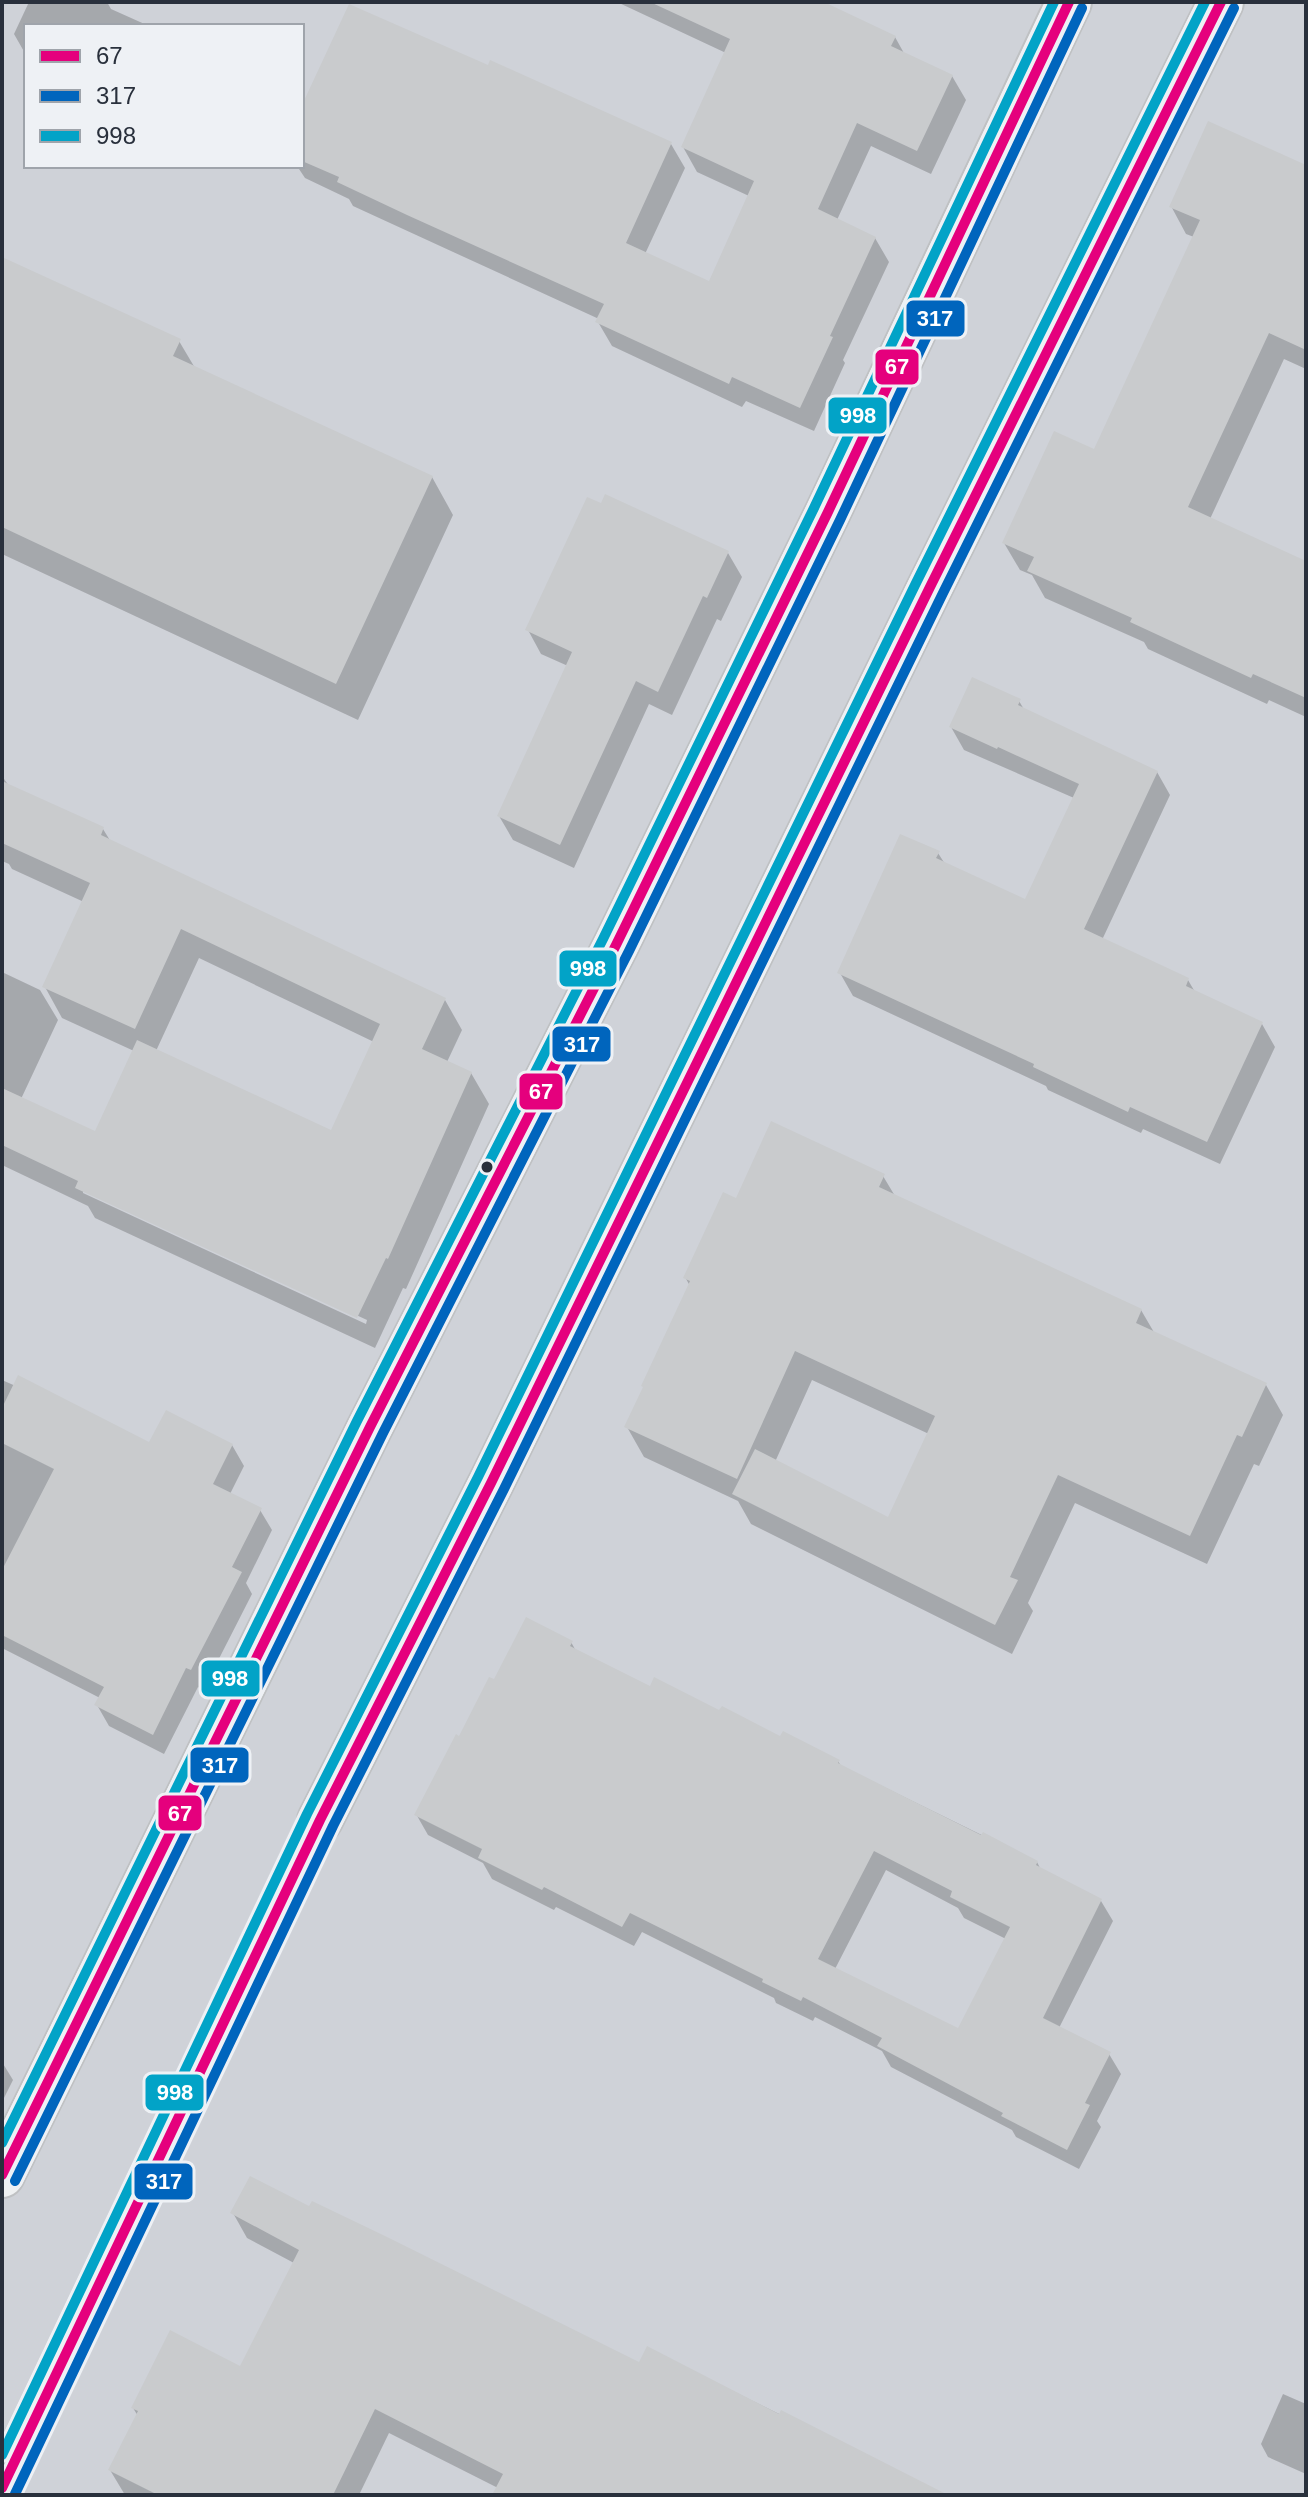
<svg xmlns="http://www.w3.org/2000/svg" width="1308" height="2497" font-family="Helvetica,sans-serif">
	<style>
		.built { fill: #cfd2d8; fill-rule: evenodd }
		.shadow { fill: #0003; fill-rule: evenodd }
		.building { fill: #c9cbcd; fill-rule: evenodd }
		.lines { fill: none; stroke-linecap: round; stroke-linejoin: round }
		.street-casing { stroke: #bfc1c3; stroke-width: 48 }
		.street { stroke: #eff1f2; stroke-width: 44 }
		.secondary { stroke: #bfc1c4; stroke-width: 44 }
		.bus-1-casing { stroke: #eef1f5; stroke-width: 16 }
		.bus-2-casing { stroke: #eef1f5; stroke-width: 16 }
		.bus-3-casing { stroke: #eef1f5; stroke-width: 16 }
		.bus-1 { stroke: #e5007d; stroke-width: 10 }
		.bus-2 { stroke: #0065bd; stroke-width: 10 }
		.bus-3 { stroke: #02a3c7; stroke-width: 10 }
		.bus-dot { fill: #29303c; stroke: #eef1f5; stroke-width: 3 }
		.line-badge { stroke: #eef1f5; stroke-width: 3 }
		.badge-label { font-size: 22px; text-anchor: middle; font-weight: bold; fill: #fff }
	</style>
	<rect width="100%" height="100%" fill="#e1e3e5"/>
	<!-- built -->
	<path class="built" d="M 2,2 L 1306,2 L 1306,2495 L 2,2495 ZM 26,26 L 302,26 L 302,166 L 26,166 Z"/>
	<!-- shadow -->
	<g class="shadow">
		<polygon points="29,2 107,2 111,9 149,26 26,26 26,55 14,34"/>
		<polygon points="617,2 819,2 895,37 905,55 952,76 966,100 931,174 871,146 837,220 875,238 889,262 843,360 845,363 814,431 746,401 742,407 612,346 598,322 599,319 353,206 349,199 305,178 297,166 302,166 302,130 489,68 671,144 685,168 645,254 710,284 749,196 697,172 683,147 726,53"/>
		<polygon points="1306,167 1306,369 1284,359 1210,519 1306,563 1306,717 1269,700 1267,704 1148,649 1144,642 1045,598 1032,575 1020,570 1004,543 1095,451 1194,237 1186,234 1171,206"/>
		<polygon points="2,259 179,341 195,368 432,477 453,515 358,720 2,554"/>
		<polygon points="728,553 742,577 721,621 717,619 672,715 649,704 574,868 513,840 499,816 568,666 541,654 528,630"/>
		<polygon points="1019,701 1025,711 1157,772 1170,795 1102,940 1188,980 1195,992 1262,1024 1275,1047 1220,1164 1143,1129 1141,1133 1048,1090 1046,1086 853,996 840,973 938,853 945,864 1026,902 1074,798 964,750 951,727"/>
		<path d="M 2,776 L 9,786 L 103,829 L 111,842 L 445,1000 L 462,1030 L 447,1062 L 471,1073 L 489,1104 L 406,1289 L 403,1288 L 375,1348 L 95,1218 L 88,1206 L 2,1165 L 2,972 L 40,990 L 58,1020 L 21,1099 L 96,1134 L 134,1051 L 62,1018 L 45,987 L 84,902 L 12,869 L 9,864 L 2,861 ZM 199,958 L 374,1042 L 332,1132 L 156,1051 ZM 83,1189 L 367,1320 L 366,1324 L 83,1193 Z"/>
		<path d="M 883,1176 L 895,1196 L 1141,1310 L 1155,1334 L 1266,1385 L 1283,1415 L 1259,1466 L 1254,1464 L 1207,1564 L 1075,1503 L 1028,1603 L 1033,1611 L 1012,1654 L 751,1524 L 738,1501 L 644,1457 L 627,1427 L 690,1286 L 685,1277 L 737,1200 ZM 812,1380 L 929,1434 L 889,1519 L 775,1462 Z"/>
		<polygon points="2,1380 150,1445 232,1445 244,1466 230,1494 260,1510 272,1530 246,1583 252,1594 203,1690 198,1687 164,1754 109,1726 97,1705 100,1698 2,1648"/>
		<path d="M 571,1642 L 576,1651 L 651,1688 L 720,1713 L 838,1761 L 841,1766 L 1037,1862 L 1041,1870 L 1101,1901 L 1113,1921 L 1059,2028 L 1109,2054 L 1121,2074 L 1097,2121 L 1101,2127 L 1079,2169 L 1016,2137 L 1012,2130 L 891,2067 L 882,2051 L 815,2017 L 813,2021 L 776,2003 L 774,1998 L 642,1932 L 634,1946 L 556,1907 L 554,1910 L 492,1879 L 483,1863 L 428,1835 L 416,1814 L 495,1682 ZM 886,1870 L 958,1908 L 964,1918 L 1006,1939 L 959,2030 L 835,1969 Z"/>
		<polygon points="2,2062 13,2080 2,2102"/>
		<polygon points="233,2213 640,2365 698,2374 943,2495 495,2495 498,2488 389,2433 359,2495 125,2495 110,2470 138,2416 133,2408 241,2368 294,2263 247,2238"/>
		<polygon points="1283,2394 1306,2404 1306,2474 1268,2457 1261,2444"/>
	</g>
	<!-- building -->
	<g class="building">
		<polygon points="650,2 824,2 896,36 891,46 953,75 917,151 857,123 818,209 876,237 830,336 833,337 800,408 732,377 729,384 595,322 604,304 407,215 337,182 339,177 302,161 302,105 349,4 488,65 490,60 672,142 626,243 709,281 754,181 681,147 730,39"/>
		<polygon points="1208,121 1306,165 1306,350 1269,333 1188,507 1306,561 1306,698 1253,674 1251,678 1130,622 1132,618 1027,571 1034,557 1002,543 1054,431 1094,449 1200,220 1169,207"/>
		<polygon points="2,257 181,339 173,356 433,476 336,684 2,527"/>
		<polygon points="605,494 729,551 707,598 703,596 658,692 636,681 560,845 497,816 572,652 525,630 587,497 601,503"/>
		<polygon points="972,677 1021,699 1018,705 1158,771 1084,929 1189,978 1186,986 1263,1022 1207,1142 1130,1107 1128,1112 1033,1067 1034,1064 837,973 900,834 940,851 936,858 1025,899 1079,784 998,747 997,749 949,727"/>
		<polygon points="2,781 104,827 101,835 446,998 422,1049 472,1072 388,1259 386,1258 357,1318 75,1188 78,1181 2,1145 2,1088 95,1131 137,1040 331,1130 380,1024 181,929 135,1029 42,987 90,883 2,843"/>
		<polygon points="771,1121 885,1174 879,1187 1142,1309 1136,1323 1267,1383 1242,1437 1237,1435 1190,1536 1058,1475 1010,1577 1018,1580 995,1625 732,1494 755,1449 888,1517 935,1416 795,1351 737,1479 624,1427 643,1387 641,1386 690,1281 683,1278 723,1192 736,1198"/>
		<polygon points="18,1375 149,1442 166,1410 233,1444 213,1484 262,1508 232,1567 242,1572 191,1670 186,1668 153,1735 94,1705 104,1687 2,1635 2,1570 54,1469 2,1443 2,1408"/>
		<path d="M 526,1617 L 573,1641 L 570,1646 L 650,1686 L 654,1677 L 719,1710 L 722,1706 L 780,1736 L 783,1731 L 840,1760 L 838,1763 L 915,1802 L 981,1835 L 983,1832 L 1038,1861 L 1036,1865 L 1102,1899 L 1043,2018 L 1111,2052 L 1085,2103 L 1090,2105 L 1067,2150 L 1001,2116 L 1003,2113 L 877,2046 L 882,2038 L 803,1997 L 801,2001 L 762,1982 L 763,1979 L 630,1913 L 622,1927 L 544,1887 L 542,1890 L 478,1858 L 482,1849 L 414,1815 L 456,1734 L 459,1736 L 489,1677 L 494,1679 ZM 874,1851 L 952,1891 L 950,1897 L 1010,1927 L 958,2028 L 818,1959 Z"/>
		<polygon points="250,2176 309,2206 312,2201 385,2236 639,2362 647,2346 779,2414 781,2410 948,2495 492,2495 503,2474 375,2409 333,2495 158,2495 108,2470 138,2411 131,2408 170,2330 240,2366 299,2250 230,2213"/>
	</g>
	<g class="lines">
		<defs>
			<g id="street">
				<polyline points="320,1820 491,1483 930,587 1221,2"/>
				<polyline points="2,2175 370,1427 616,945 827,514 1069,2"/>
			</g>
		</defs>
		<!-- street casing -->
		<use href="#street" class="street-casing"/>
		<!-- street -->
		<use href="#street" class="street"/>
		<!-- secondary -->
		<polyline class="secondary" points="4,2483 320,1820"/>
		<defs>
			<g id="bus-1">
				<polyline points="2,2175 370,1427 616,945 827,514 1069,2"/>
				<polyline points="2,2488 320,1820 491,1483 930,587 1221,2"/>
			</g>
			<g id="bus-2">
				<polyline points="15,2181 383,1433 629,951 840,520 1082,8"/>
				<polyline points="15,2494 333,1826 504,1489 943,593 1234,8"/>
			</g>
			<g id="bus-3">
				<polyline points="2,2143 357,1421 603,939 814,508 1054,2"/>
				<polyline points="2,2455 307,1814 478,1477 917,581 1205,2"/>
			</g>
		</defs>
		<!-- bus-1 casing -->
		<use href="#bus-1" class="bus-1-casing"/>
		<!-- bus-2 casing -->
		<use href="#bus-2" class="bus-2-casing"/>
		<!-- bus-3 casing -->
		<use href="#bus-3" class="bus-3-casing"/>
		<!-- bus-1 -->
		<use href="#bus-1" class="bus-1"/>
		<!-- bus-2 -->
		<use href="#bus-2" class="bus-2"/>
		<!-- bus-3 -->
		<use href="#bus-3" class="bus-3"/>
	</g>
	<!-- markers -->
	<circle class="bus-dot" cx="487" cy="1167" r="7"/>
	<g class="line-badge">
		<rect x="905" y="299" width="61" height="39" rx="8" fill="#0065bd"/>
		<rect x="874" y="348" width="46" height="38" rx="8" fill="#e5007d"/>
		<rect x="827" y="396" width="61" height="39" rx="8" fill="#02a3c7"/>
		<rect x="558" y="949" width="60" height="39" rx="8" fill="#02a3c7"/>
		<rect x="551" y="1025" width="61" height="38" rx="8" fill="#0065bd"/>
		<rect x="518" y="1072" width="46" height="39" rx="8" fill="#e5007d"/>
		<rect x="200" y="1659" width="61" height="39" rx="8" fill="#02a3c7"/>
		<rect x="189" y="1746" width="61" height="38" rx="8" fill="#0065bd"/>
		<rect x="157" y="1794" width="46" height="38" rx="8" fill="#e5007d"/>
		<rect x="144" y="2073" width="61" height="39" rx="8" fill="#02a3c7"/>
		<rect x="133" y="2162" width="61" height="39" rx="8" fill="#0065bd"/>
	</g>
	<g class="badge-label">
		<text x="935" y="326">317</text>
		<text x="897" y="374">67</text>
		<text x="858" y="423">998</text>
		<text x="588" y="976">998</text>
		<text x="582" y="1052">317</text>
		<text x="541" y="1099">67</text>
		<text x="230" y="1686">998</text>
		<text x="220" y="1773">317</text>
		<text x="180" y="1821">67</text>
		<text x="175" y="2100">998</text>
		<text x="164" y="2189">317</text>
	</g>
	<!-- border -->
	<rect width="1308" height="2497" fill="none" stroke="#29303c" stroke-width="8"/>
	<!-- legend -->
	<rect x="24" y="24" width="280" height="144" fill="#eef1f5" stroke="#9fa4ab" stroke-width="2"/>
	<rect x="40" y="50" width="40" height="12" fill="#e5007d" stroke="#9fa4ab" stroke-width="2"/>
	<text x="96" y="64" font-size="24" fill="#29303c">67</text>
	<rect x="40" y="90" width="40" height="12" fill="#0065bd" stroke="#9fa4ab" stroke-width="2"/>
	<text x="96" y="104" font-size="24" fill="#29303c">317</text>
	<rect x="40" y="130" width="40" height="12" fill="#02a3c7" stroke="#9fa4ab" stroke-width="2"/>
	<text x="96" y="144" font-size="24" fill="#29303c">998</text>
</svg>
